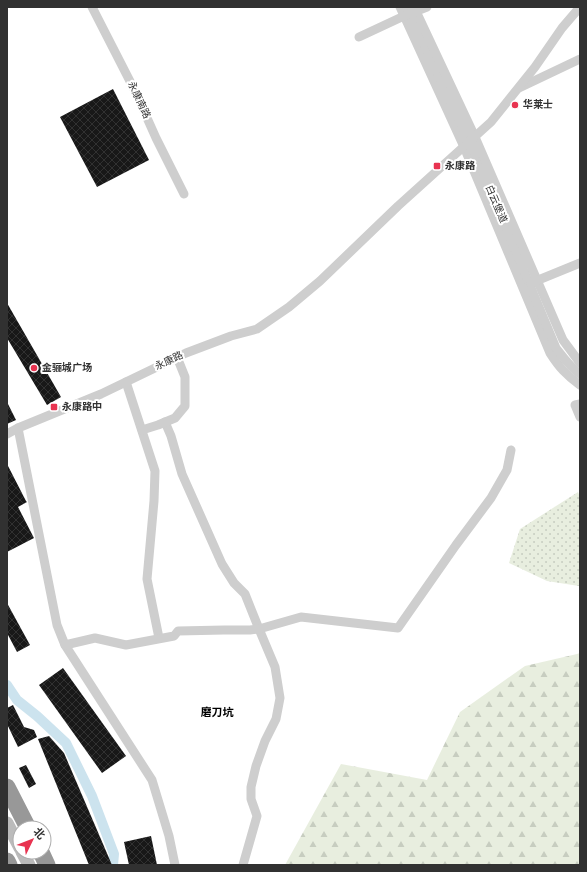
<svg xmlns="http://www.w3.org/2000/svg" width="587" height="872" font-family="Rubik,'Noto Sans SC',sans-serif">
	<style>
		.green { fill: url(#green-dots) }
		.forest { fill: url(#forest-firs) }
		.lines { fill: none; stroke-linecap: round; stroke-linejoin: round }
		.canal { stroke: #cce3ee; stroke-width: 10 }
		.building { fill: url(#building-cross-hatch) }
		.street { stroke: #cecece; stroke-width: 9 }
		.secondary { stroke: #bbb; stroke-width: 13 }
		.highway { stroke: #989898; stroke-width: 17 }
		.poi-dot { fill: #e83350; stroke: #fff; stroke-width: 1.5 }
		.labels { text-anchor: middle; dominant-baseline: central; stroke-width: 4; stroke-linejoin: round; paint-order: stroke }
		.street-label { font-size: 10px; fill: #313131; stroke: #fff }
		.poi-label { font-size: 10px; font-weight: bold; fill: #313131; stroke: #fff; text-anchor: start }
		.neighbourhood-label { font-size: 11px; font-weight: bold; fill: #000; stroke: #fff }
	</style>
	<defs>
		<pattern id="green-dots" width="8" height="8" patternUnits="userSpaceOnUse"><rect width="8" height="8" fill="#e8eedf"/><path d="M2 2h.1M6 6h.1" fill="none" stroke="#c7cdc0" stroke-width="1.8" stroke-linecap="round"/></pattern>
		<pattern id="forest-firs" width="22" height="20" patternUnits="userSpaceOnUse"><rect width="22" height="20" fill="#e8eedf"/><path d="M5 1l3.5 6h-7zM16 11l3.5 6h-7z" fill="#c7cdc0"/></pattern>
		<pattern id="building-cross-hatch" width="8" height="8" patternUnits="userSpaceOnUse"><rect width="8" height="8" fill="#181818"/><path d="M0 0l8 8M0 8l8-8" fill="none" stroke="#313131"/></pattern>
	</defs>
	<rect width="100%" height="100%" fill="#fff"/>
	<!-- green -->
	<polygon class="green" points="578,492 580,497 580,588 579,586 547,581 509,563 520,529"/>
	<!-- forest -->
	<polygon class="forest" points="580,653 580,865 285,865 341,764 427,780 460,712 525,666 577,654"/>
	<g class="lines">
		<!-- canal -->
		<polyline class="canal" points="7,685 17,700 37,716 66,743 92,796 114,854 113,865"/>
	</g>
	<!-- building -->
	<g class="building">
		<polygon points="113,89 149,160 97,187 60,117"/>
		<polygon points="7,303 61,397 47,405 7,338"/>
		<polygon points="7,402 16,420 7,424"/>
		<polygon points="7,464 26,501 27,502 18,507 34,538 7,552"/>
		<polygon points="7,603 30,645 17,652 7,633"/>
		<polygon points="63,668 126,756 102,773 39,685"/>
		<polygon points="13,705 24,727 34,730 37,737 18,747 7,724 7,708"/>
		<polygon points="49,736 64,753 112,865 89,865 38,739"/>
		<polygon points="26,765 36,784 29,788 19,768"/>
		<polygon points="151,836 157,865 129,865 124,842"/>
	</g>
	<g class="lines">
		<!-- street -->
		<g class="street">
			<polyline points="92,7 135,91 156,138 184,194"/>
			<path d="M 400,7 L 464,147 L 550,353 C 559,367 566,375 580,385"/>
			<path d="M 407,7 L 477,158 L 556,348 C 563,357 570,367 580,374"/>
			<polyline points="414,7 475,137 563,340 580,363"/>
			<polyline points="359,37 404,16 427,7"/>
			<polyline points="519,88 580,59"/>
			<polyline points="531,283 580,263"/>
			<polyline points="126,382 155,471 154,501 147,579 159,638"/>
			<polyline points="580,404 575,405 580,417"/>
			<polyline points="165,422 171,436 182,474 222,564 234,583 245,594 259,629 275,667 280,698 276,719 265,741 256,766 251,787 251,799 257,816 243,865"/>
			<polyline points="18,428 57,625 65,645 152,780 169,836 175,865"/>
			<polyline points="142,430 158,425 175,418 185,406 185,377 177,357"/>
			<polyline points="7,434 18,428 101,394 186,353 231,336 257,329 289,307 320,281 398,206 491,122 535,67 562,28 580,7"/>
			<polyline points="65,645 95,638 126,645 174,636 178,631 224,630 250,630 259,629 301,617 398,628 456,545 491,498 507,470 511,450"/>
		</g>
		<!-- secondary -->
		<g class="secondary">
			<polyline points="7,823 20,848"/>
			<polyline points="22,852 29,865"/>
		</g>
		<!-- highway -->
		<g class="highway">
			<polyline points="7,787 28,828"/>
			<polyline points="41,852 47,865"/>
			<polyline points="7,861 9,865"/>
		</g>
	</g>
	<!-- markers -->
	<g class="poi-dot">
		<circle cx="515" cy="105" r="4"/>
		<rect x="433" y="162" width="8" height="8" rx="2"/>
		<circle cx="34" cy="368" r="4"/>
		<rect x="50" y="403" width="8" height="8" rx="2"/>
	</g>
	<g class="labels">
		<!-- street labels -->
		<g class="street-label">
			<text transform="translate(139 100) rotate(65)">永康南路</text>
			<text transform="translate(496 204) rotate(67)">白云堡道</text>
			<text transform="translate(169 361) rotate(-25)">永康路</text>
		</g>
		<!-- poi labels -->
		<g class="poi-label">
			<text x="523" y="105">华莱士</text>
			<text x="445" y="166">永康路</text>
			<text x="42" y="368">金骊城广场</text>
			<text x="62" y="407">永康路中</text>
		</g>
		<!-- neighbourhood labels -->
		<g class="neighbourhood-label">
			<text x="217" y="712">磨刀坑</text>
		</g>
	</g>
	<!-- border -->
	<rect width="587" height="872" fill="none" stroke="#313131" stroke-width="16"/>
	<!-- north arrow -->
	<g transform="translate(32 840) rotate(47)"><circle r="19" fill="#ffffff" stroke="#adadad"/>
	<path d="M0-3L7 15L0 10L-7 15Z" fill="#e83350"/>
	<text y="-6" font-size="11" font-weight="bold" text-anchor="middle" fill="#313131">北</text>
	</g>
</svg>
